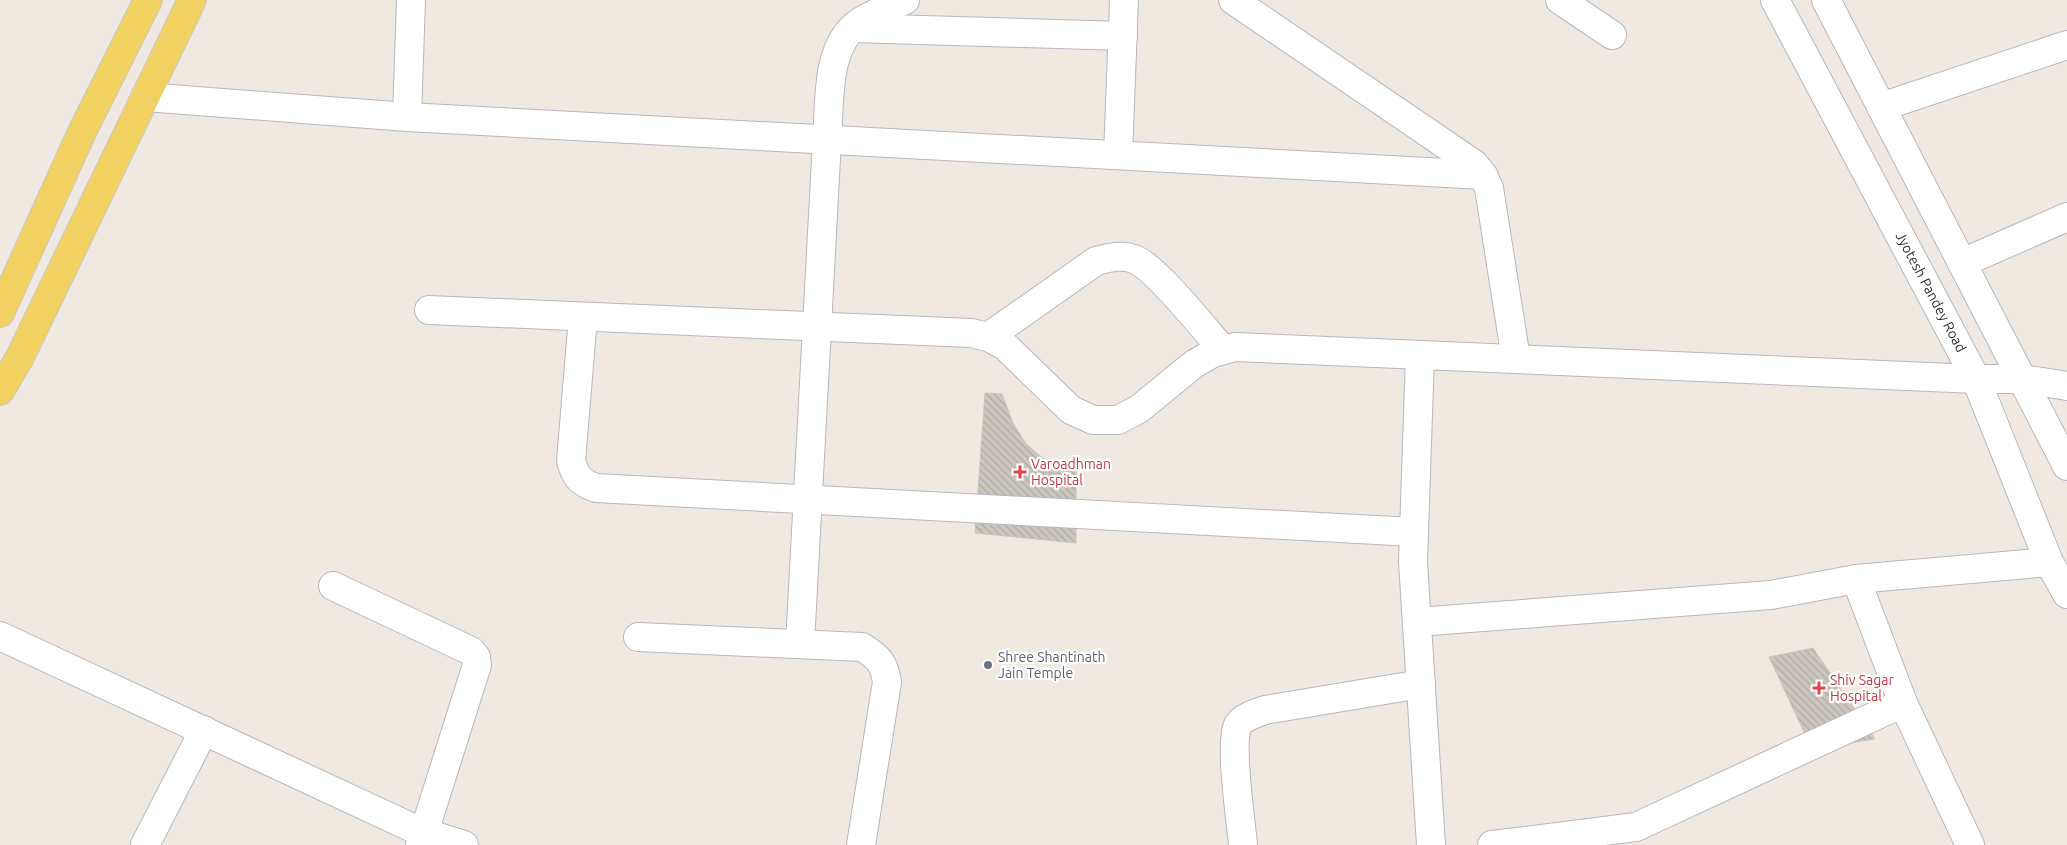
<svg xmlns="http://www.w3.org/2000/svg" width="2067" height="845" font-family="Ubuntu,sans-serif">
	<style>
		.building { fill: url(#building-back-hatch); stroke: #cbc5ba }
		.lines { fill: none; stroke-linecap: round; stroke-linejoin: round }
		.minor-casing { stroke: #b4b7c1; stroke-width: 30 }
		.major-casing { stroke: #c9c9c9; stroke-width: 30 }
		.minor { stroke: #fff; stroke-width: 28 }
		.major { stroke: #f2d163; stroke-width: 28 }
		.health-dot { fill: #e0444e; stroke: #fff; stroke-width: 2 }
		.worship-dot { fill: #6b7280; stroke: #fff; stroke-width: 2 }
		.labels { text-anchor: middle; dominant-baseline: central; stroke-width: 4.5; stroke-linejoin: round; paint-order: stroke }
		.street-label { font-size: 14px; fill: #2e2e2e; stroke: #fff }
		.health-label { font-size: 14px; fill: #be3a42; stroke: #fff; text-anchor: start }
		.worship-label { font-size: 14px; fill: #5b616d; stroke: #fff; text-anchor: start }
	</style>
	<defs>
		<pattern id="building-back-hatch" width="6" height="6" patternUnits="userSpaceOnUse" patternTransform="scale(1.25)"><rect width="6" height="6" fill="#cbc7bf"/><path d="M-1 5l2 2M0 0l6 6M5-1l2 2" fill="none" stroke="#afaba4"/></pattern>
	</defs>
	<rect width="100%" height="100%" fill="#efe9e1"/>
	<!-- building -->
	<g class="building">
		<polygon points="985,393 1002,394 1013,423 1026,444 1044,459 1076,471 1076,543 975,533"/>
		<polygon points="1813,648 1875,739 1812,749 1769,657"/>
	</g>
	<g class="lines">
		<defs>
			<g id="minor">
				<polyline points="1233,0 1474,164 1483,175 1489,188 1516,359"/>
				<polyline points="1560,0 1612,35"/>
				<polyline points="1775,0 1976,379 2049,562 2067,594"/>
				<polyline points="1826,0 2067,466"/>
				<polyline points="854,28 1123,36"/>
				<polyline points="145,97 407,117 1483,175"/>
				<polyline points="1881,107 2067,45"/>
				<polyline points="407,117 411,0"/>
				<polyline points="1118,155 1124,0"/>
				<polyline points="1962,263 2067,217"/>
				<polyline points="429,310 971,333 988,337 1005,346 1071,410 1093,420 1118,420 1139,409 1194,364 1213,353 1235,347 1976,379 2023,379 2067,386"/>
				<path d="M 583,317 L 571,461 C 576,478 580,482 596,488 L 1413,532"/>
				<path d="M 988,337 L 1096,261 C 1108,258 1122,254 1134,259 C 1156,267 1205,330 1223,350"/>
				<polyline points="1420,355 1413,562 1431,845"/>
				<polyline points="1856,579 1903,703 1970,845"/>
				<polyline points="333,586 471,651 476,657 477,665 420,845"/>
				<polyline points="1417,622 1771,595 1856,579 2049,562"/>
				<polyline points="0,636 417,830 464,845"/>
				<path d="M 638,637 L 862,647 C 878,657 884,662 887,682 L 861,845"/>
				<path d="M 800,644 L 827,140 C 830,102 825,45 860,22 C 874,13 891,7 905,0"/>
				<polyline points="145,845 204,730"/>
				<path d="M 1243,845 C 1241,822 1229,743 1238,725 C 1243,717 1256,713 1265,710 L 1421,684"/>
				<polyline points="1492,845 1636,827 1903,703"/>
			</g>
			<g id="major">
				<polyline points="0,313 82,132 148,0"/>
				<polyline points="0,391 20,357 192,0"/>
			</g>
		</defs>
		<!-- minor casing -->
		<use href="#minor" class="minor-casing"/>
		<!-- major casing -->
		<use href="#major" class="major-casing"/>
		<!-- minor -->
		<use href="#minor" class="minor"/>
		<!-- major -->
		<use href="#major" class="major"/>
	</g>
	<!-- markers -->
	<g class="health-dot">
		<path d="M1017.5 464.5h5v5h5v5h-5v5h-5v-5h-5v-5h5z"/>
		<path d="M1816.5 680.5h5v5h5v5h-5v5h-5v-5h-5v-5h5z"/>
	</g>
	<circle class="worship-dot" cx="988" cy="665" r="5"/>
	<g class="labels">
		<!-- street labels -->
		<g class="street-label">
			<text transform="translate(1931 292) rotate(62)">Jyotesh Pandey Road</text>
		</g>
		<!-- health labels -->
		<g class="health-label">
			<text x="1031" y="464">Varoadhman<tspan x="1031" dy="16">Hospital</tspan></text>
			<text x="1830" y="680">Shiv Sagar<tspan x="1830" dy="16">Hospital</tspan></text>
		</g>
		<!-- worship labels -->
		<g class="worship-label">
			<text x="998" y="657">Shree Shantinath<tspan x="998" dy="16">Jain Temple</tspan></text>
		</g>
	</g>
</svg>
